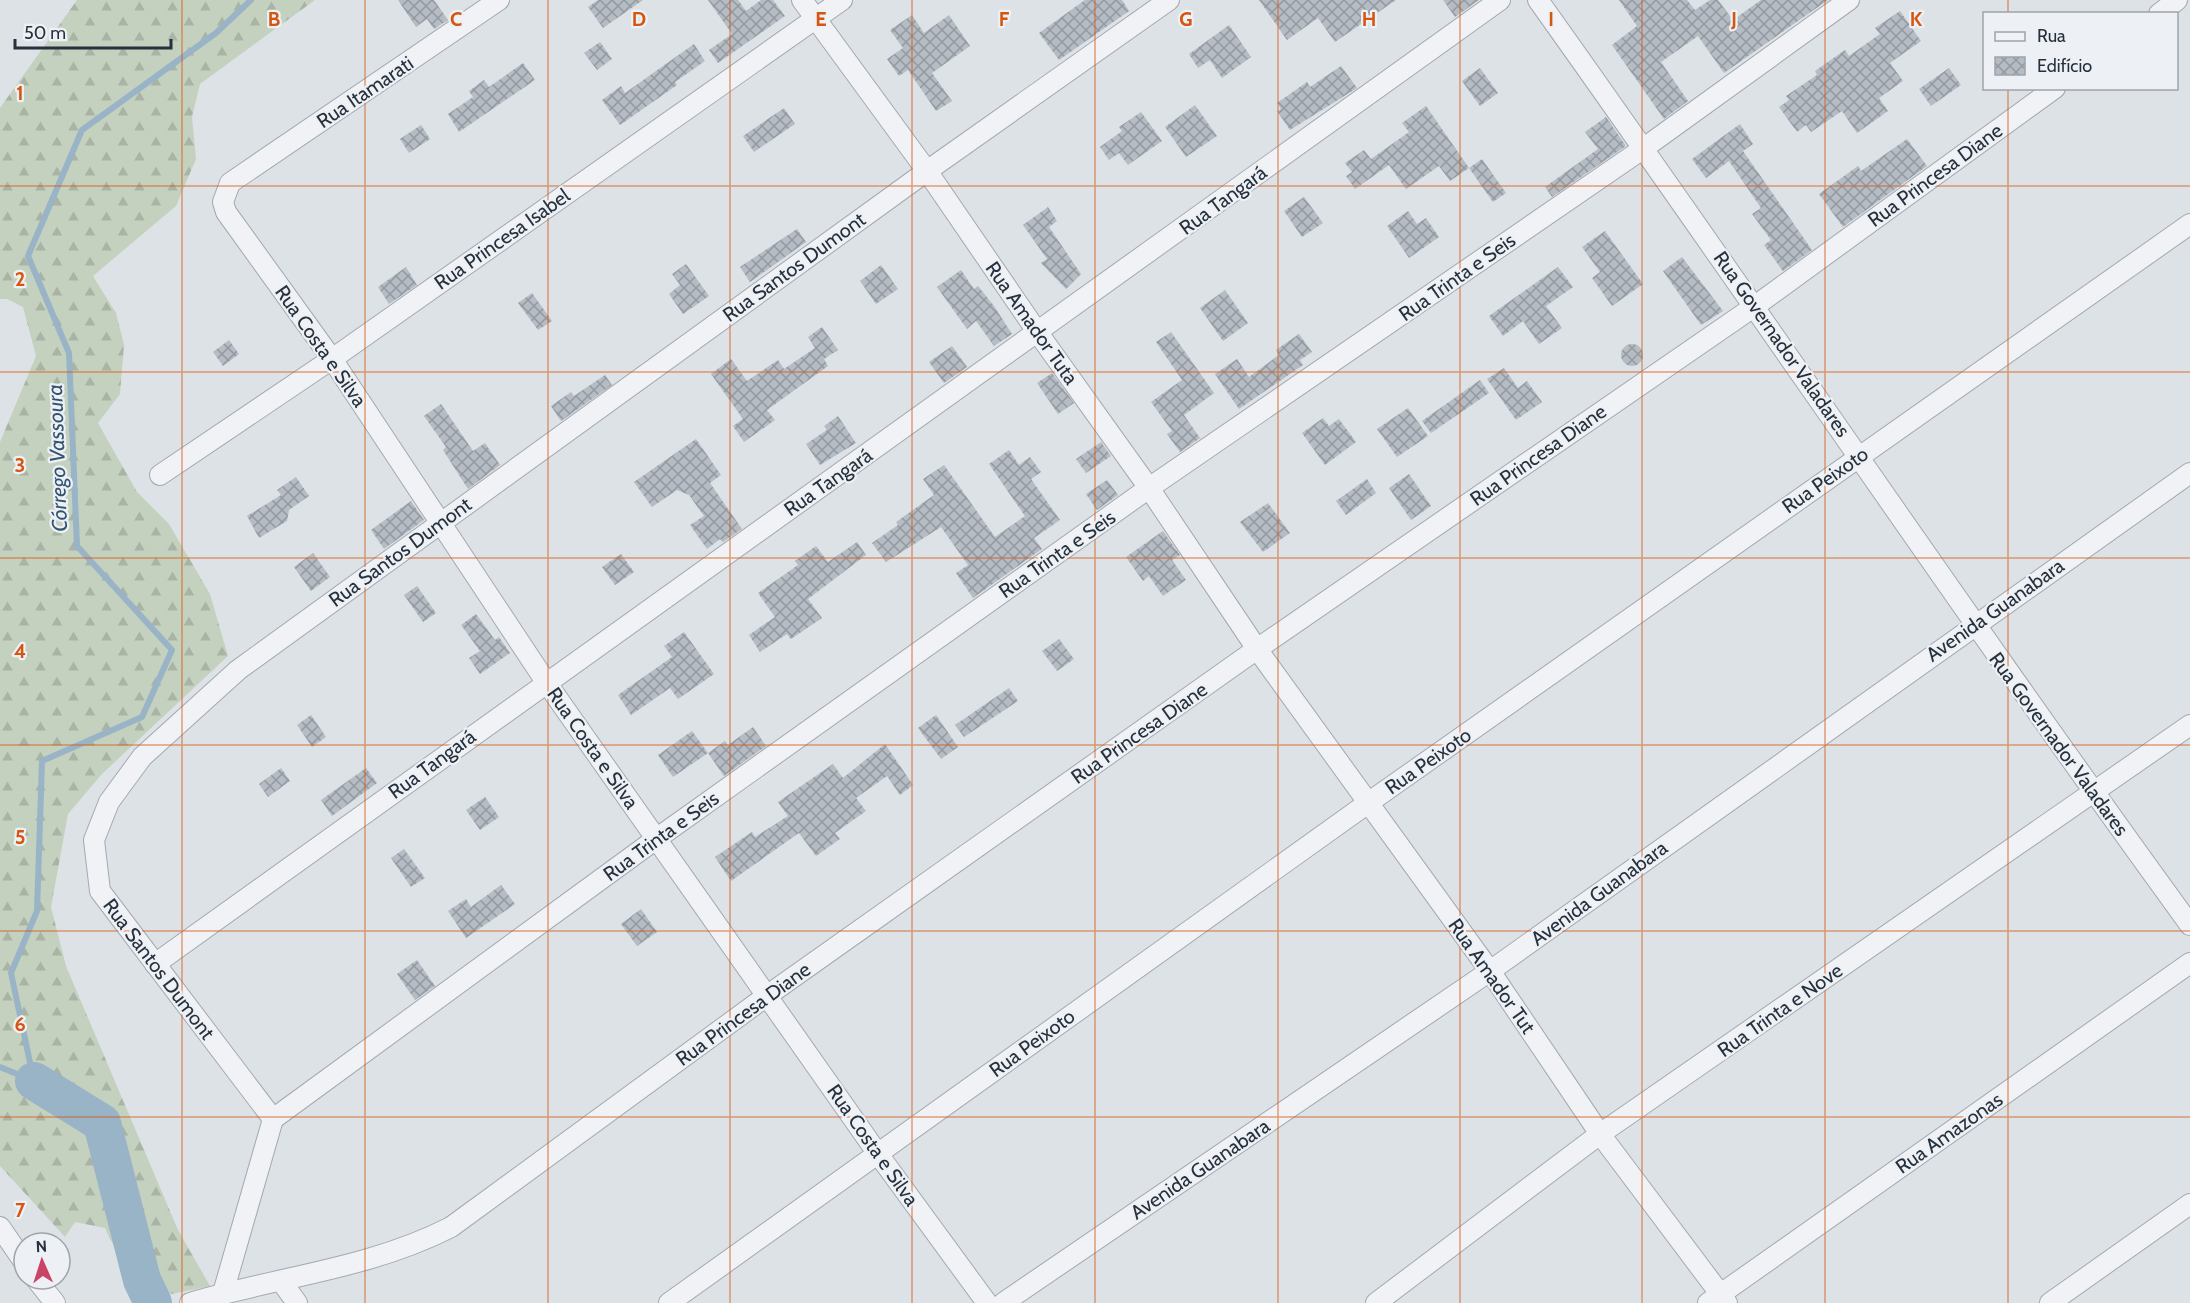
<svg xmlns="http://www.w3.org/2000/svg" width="2190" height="1303" font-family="Cabin,sans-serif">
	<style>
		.forest { fill: url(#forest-firs) }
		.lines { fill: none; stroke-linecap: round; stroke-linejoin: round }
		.stream { stroke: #99b3c7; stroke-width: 6 }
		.river { stroke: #99b3c7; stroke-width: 38 }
		.building { fill: url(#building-cross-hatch) }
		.minor-casing { stroke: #a3a9b1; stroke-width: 22 }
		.minor { stroke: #f0f2f5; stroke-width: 20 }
		.grid { fill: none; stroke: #d55511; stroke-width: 1.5; stroke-opacity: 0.55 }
		.labels { text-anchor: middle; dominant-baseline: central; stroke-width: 4.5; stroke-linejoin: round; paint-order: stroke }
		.street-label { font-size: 20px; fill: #27313d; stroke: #edf1f5 }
		.water-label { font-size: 21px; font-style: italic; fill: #325470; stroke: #edf1f5 }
		.grid-label { font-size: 20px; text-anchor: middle; font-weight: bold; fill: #d55511; stroke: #edf1f5; stroke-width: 4.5; stroke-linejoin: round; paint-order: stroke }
	</style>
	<defs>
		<pattern id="forest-firs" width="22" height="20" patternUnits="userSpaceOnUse" patternTransform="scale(1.5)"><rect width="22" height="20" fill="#c5d1bf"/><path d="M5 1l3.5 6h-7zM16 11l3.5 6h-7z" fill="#a9b4a5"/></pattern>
		<pattern id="building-cross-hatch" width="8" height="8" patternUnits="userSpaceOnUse" patternTransform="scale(1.5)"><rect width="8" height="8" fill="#b5bcc4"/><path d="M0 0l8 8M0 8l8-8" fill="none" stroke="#9399a0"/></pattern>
	</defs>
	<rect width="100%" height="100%" fill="#dde2e7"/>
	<!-- forest -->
	<polygon class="forest" points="77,0 315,0 200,84 192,117 196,159 176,206 93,276 116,313 124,345 120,394 98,423 137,492 169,524 210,594 228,656 102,774 68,814 51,907 66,966 178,1230 210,1286 162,1296 128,1275 105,1228 75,1222 65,1237 0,1166 0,442 36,356 23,307 7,299 0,299 0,108"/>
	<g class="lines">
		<!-- stream -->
		<g class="stream">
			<polyline points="0,1067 34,1081"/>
			<polyline points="34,1081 11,973 37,911 42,761 142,717 172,650 77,546 69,353 28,256 82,130 216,33 251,0"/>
		</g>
		<!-- river -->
		<polyline class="river" points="34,1081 102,1123 142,1280 153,1303"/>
	</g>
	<!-- building -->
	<g class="building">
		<polygon points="398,0 434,0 448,20 434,29 427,19 416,27"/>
		<polygon points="598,0 643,0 603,28 588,7"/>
		<polygon points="708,0 738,0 746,11 761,0 773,0 785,16 718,63 709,50 732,34"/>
		<polygon points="1085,0 1122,0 1129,11 1059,60 1039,33"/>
		<polygon points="1259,0 1396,0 1335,42 1318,18 1287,40"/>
		<polygon points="1443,0 1479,0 1455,17"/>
		<polygon points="1619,0 1687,0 1695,10 1710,0 1718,0 1733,20 1761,0 1828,0 1724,73 1698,36 1661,62 1688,101 1664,119 1612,45 1637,26"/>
		<polygon points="1900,11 1921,41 1890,63 1903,81 1879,98 1888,111 1857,133 1842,111 1811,132 1806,125 1797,132 1779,107 1789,100 1786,96 1817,75 1815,71 1845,50 1849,56 1880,34 1875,28"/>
		<polygon points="912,15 924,33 949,15 970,46 932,73 952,101 936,111 908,70 899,76 887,59 903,48 890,30"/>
		<polygon points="1229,25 1251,57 1222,78 1210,60 1198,68 1189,54"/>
		<polygon points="600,42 612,59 597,70 584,53"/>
		<polygon points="694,44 705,61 675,82 677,85 620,125 602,100 621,86 625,93"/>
		<polygon points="523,63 535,80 459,132 448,114 473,97 469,91 484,80 489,87"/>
		<polygon points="1341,66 1357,88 1290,130 1277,111 1281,109 1277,103 1307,82 1310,87"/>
		<polygon points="1480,68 1498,93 1480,106 1462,81"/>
		<polygon points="1949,68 1961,85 1931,106 1919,89"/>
		<polygon points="1195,105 1217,136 1186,157 1165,127"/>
		<polygon points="1426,106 1469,168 1450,181 1439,166 1406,189 1389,165 1355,189 1346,176 1352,172 1345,163 1364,150 1371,159 1409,132 1402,123"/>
		<polygon points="784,108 795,124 754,152 743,136"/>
		<polygon points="1141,112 1162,141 1128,165 1119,153 1109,160 1100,147 1122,131 1119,127"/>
		<polygon points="1606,117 1626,146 1552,197 1545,187 1598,149 1585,132"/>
		<polygon points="1740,124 1753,144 1743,151 1812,250 1783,271 1764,245 1771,240 1752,214 1761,208 1729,161 1706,178 1692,159"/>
		<polygon points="421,125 430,139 409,153 400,139"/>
		<polygon points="1907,139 1927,166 1843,227 1819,194 1858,166 1861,171"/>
		<polygon points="1482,159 1506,193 1493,202 1469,168"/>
		<polygon points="1304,197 1323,223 1302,237 1284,211"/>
		<polygon points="1048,207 1057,221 1049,227 1081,274 1066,289 1041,263 1047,259 1023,225"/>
		<polygon points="1408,211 1417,224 1426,218 1439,237 1409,258 1387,226"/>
		<polygon points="797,229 806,242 750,282 740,267"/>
		<polygon points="1605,231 1643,284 1612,306 1592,278 1600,272 1582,247"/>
		<polygon points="1682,257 1723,311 1701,325 1663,271"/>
		<polygon points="686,264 709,296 683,314 669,294 680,285 672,274"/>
		<polygon points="881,265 898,289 876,304 860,281"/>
		<polygon points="406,267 417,285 389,304 378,287"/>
		<polygon points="1558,267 1573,287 1546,306 1562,328 1539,344 1523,321 1503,336 1489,316"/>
		<polygon points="961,270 974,289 978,286 994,306 1012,334 994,346 976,321 967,329 937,287"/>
		<polygon points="1225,290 1248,323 1223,341 1200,308"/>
		<polygon points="532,293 552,321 538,330 518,303"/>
		<polygon points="822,327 838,350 824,359 828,366 767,410 775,420 744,442 733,426 743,419 711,374 731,359 747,381 778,360 784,369 815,348 808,337"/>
		<polygon points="1171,332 1214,393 1184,415 1200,438 1180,452 1167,434 1172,431 1151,402 1182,380 1156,342"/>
		<polygon points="1299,334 1312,352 1300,360 1303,365 1239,409 1215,374 1237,359 1249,377 1279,355 1276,350"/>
		<polygon points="229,340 239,354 223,366 213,352"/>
		<circle cx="1632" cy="355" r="11"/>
		<polygon points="952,346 967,367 944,383 929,362"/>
		<polygon points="1504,368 1518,388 1527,381 1542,402 1516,420 1487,379"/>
		<polygon points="1052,373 1074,403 1058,414 1037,383"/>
		<polygon points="605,375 612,385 561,421 551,406 571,392 574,396"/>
		<polygon points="1480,380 1489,393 1431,433 1422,421"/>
		<polygon points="441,404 473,451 485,443 500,465 468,489 443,450 446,447 424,416"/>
		<polygon points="1408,408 1428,436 1397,457 1377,429"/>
		<polygon points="838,416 856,443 820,465 806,444 827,430 824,426"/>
		<polygon points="1323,418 1329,426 1339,419 1356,442 1325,465 1302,433"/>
		<polygon points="696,439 721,475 710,483 742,529 723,542 720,539 707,549 690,525 704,516 689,495 677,490 652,507 634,482"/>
		<polygon points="1101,442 1111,456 1086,473 1076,459"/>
		<polygon points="1009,450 1019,465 1030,457 1041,472 1031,479 1060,520 1034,538 1042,549 973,598 956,573 968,565 941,527 886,562 872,543 898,525 896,522 934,495 923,479 944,465 995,537 1025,516 989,464"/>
		<polygon points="1409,474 1431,506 1411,520 1389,488"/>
		<polygon points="296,477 309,496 289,510 287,521 259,538 247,516 281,495 277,490"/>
		<polygon points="1367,479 1376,493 1346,515 1336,501"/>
		<polygon points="1107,480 1118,495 1097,510 1086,494"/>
		<polygon points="411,501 424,520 384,549 371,530"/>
		<polygon points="1268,503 1290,533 1263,552 1240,522"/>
		<polygon points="1163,531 1180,555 1172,560 1186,580 1163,596 1149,576 1143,581 1126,557"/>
		<polygon points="857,542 866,555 808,599 822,618 791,639 787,634 760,652 749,635 775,617 758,593 798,565 795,561 816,546 828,562"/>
		<polygon points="313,553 330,577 311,591 294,567"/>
		<polygon points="621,554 634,572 615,585 602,567"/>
		<polygon points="417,586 436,613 423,622 404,595"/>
		<polygon points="476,614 495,640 499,637 510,653 480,674 469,658 480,651 461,625"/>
		<polygon points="684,632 714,674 678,699 670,688 631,715 618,695 672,657 664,646"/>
		<polygon points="1059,639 1074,659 1057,671 1042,651"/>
		<polygon points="1009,688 1018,701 964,737 955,725"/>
		<polygon points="311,715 326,737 312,747 297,725"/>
		<polygon points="936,715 958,747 941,759 918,728"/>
		<polygon points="753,727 766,746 724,776 708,753 725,741 728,745"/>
		<polygon points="692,731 708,753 673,777 658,755"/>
		<polygon points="885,744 913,785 900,795 887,776 856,798 866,811 835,833 840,839 816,856 799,833 731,881 715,857 752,832 755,837 788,816 778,802 833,764 843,778"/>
		<polygon points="281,768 290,781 268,797 259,784"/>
		<polygon points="366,768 377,783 332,816 321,800"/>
		<polygon points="485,797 499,817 480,830 466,810"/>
		<polygon points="404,849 425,878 411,887 391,858"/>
		<polygon points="501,885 515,904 466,938 448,911 466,899 471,907"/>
		<polygon points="641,909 657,932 637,946 621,924"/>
		<polygon points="417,960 435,986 415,1000 397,974"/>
	</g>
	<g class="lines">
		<defs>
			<g id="minor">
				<polyline points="499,0 230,183 223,202 226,212 332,359 546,682 878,1154 987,1303"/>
				<polyline points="802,0 927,171 1038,333 1149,488 1257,649 1490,971 1600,1134 1727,1303"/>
				<path d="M 1538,0 C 1757,307 1968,620 2190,925"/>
				<polyline points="2159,14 2177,0"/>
				<polyline points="160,475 332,359 842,0"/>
				<polyline points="155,964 1500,0"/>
				<polyline points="273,1119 656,839 1149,488 1644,148 1849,0"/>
				<polyline points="0,1227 24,1262"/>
				<polyline points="36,1279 55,1303"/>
				<polyline points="281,1281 297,1303"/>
				<polyline points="223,1293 273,1119 100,891 94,840 109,802 142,757 238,670 927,171 1169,0"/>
				<path d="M 190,1303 C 277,1277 369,1269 451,1227 L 768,995 L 1257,649 L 1755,306 L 2055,88"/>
				<polyline points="669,1303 1368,803 2190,224"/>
				<polyline points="1003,1303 1490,971 2190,473"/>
				<polyline points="1376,1303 1600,1134 2190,725"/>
				<polyline points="1708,1303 2190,963"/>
				<polyline points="2050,1303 2190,1204"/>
			</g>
		</defs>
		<!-- minor casing -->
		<use href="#minor" class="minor-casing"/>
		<!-- minor -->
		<use href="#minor" class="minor"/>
	</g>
	<!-- grid -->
	<path class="grid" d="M 182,0 L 182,1303M 365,0 L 365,1303M 548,0 L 548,1303M 730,0 L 730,1303M 912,0 L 912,1303M 1095,0 L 1095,1303M 1278,0 L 1278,1303M 1460,0 L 1460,1303M 1642,0 L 1642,1303M 1825,0 L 1825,1303M 2008,0 L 2008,14M 2008,88 L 2008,1303M 0,186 L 2190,186M 0,372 L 2190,372M 0,558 L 2190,558M 0,745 L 2190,745M 0,931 L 2190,931M 0,1117 L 2190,1117"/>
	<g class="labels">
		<!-- street labels -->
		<g class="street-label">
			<text transform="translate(365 92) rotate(-34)">Rua Itamarati</text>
			<text transform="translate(1935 175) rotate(-36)">Rua Princesa Diane</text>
			<text transform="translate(1223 200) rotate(-36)">Rua Tangará</text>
			<text transform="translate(502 239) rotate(-35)">Rua Princesa Isabel</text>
			<text transform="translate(794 267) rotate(-36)">Rua Santos Dumont</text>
			<text transform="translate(1457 277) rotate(-35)">Rua Trinta e Seis</text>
			<text transform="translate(1032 323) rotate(55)">Rua Amador Tuta</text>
			<text transform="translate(1782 344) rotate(55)">Rua Governador Valadares</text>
			<text transform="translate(321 346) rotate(55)">Rua Costa e Silva</text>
			<text transform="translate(1538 455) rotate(-35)">Rua Princesa Diane</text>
			<text transform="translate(1825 480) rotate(-35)">Rua Peixoto</text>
			<text transform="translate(828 482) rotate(-35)">Rua Tangará</text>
			<text transform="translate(400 552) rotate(-36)">Rua Santos Dumont</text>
			<text transform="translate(1057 554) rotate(-35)">Rua Trinta e Seis</text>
			<text transform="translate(1995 610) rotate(-35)">Avenida Guanabara</text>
			<text transform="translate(1139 733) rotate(-35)">Rua Princesa Diane</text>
			<text transform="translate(2059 744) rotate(54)">Rua Governador Valadares</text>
			<text transform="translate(593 748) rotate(55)">Rua Costa e Silva</text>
			<text transform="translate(1428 761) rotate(-35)">Rua Peixoto</text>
			<text transform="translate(432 764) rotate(-36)">Rua Tangará</text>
			<text transform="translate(661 836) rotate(-36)">Rua Trinta e Seis</text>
			<text transform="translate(1599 893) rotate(-36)">Avenida Guanabara</text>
			<text transform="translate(159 969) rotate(53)">Rua Santos Dumont</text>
			<text transform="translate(1492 976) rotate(55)">Rua Amador Tut</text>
			<text transform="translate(1780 1010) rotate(-35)">Rua Trinta e Nove</text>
			<text transform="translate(743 1014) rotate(-36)">Rua Princesa Diane</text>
			<text transform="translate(1032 1043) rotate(-36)">Rua Peixoto</text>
			<text transform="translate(1949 1133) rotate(-35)">Rua Amazonas</text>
			<text transform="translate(873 1145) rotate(55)">Rua Costa e Silva</text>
			<text transform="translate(1200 1169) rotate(-34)">Avenida Guanabara</text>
		</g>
		<!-- water labels -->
		<g class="water-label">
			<text transform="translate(57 458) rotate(-92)">Córrego Vassoura</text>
		</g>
	</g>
	<g class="grid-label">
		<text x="274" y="26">B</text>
		<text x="456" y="26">C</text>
		<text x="639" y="26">D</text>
		<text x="821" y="26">E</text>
		<text x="1004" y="26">F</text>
		<text x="1186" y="26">G</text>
		<text x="1369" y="26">H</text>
		<text x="1551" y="26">I</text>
		<text x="1734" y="26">J</text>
		<text x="1916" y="26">K</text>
		<text x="20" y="100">1</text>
		<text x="20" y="286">2</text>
		<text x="20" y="472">3</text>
		<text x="20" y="658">4</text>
		<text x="20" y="844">5</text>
		<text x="20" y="1031">6</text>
		<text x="20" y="1217">7</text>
	</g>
	<!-- legend -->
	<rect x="1983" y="12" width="195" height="78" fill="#edf1f5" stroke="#9ea4ab" stroke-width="1.5"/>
	<rect x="1995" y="32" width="30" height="9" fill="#f0f2f5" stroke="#9ea4ab" stroke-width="1.5"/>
	<text x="2037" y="42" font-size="18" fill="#27313d">Rua</text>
	<rect x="1995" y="57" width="30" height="18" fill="url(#building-cross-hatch)" stroke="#9ea4ab" stroke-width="1.5"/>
	<text x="2037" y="72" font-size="18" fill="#27313d">Edifício</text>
	<!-- north arrow -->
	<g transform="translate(42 1261) rotate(357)"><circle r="28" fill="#edf1f5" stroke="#9ea4ab" stroke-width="1.5"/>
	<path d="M0-4.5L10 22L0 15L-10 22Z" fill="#cb4365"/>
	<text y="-9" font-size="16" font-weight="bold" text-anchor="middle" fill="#27313d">N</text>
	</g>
	<!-- scale -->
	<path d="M15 39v9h156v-9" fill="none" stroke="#27313d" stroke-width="3"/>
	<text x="24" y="39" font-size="18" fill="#27313d" stroke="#edf1f5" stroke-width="4.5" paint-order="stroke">50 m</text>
</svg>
